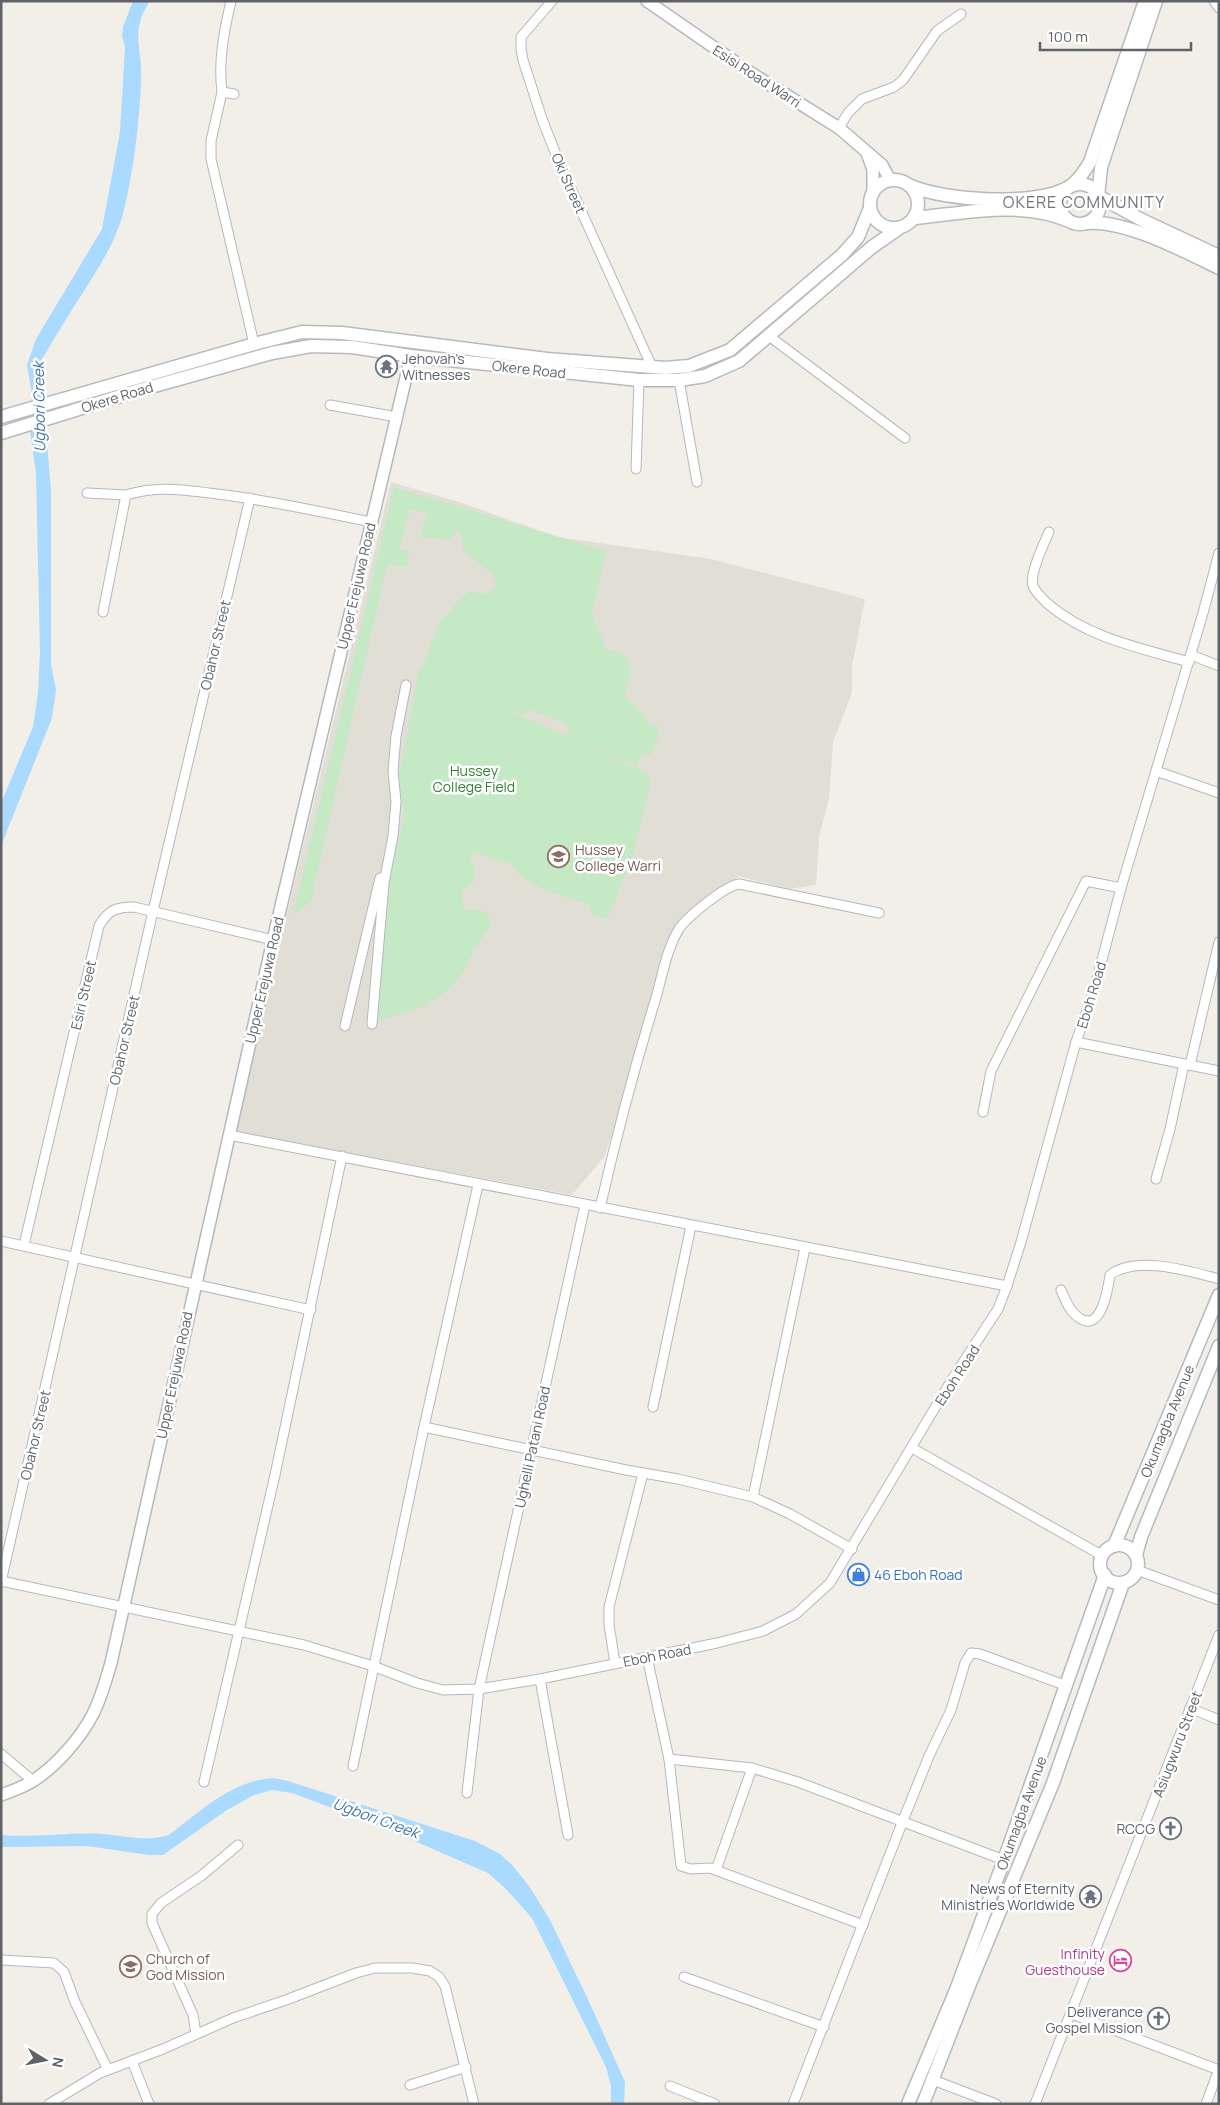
<svg xmlns="http://www.w3.org/2000/svg" width="1220" height="2105" font-family="Manrope,sans-serif">
	<style>
		.education { fill: #e1ded6 }
		.green { fill: #c5e8c5 }
		.water { fill: #aadaff }
		.lines { fill: none; stroke-linecap: round; stroke-linejoin: round }
		.minor-casing { stroke: #b5b8bc; stroke-width: 11 }
		.tertiary-casing { stroke: #b5b8bc; stroke-width: 14 }
		.secondary-casing { stroke: #b6babf; stroke-width: 15 }
		.minor { stroke: #fff; stroke-width: 9 }
		.tertiary { stroke: #fff; stroke-width: 11 }
		.secondary { stroke: #fff; stroke-width: 12 }
		.labels { text-anchor: middle; dominant-baseline: central; stroke-width: 5; stroke-linejoin: round; paint-order: stroke }
		.street-label { font-size: 14px; fill: #5f6368; stroke: #fff }
		.worship-label { font-size: 14px; fill: #5b616d; stroke: #fff; text-anchor: end }
		.park-label { font-size: 14px; fill: #348238; stroke: #fff }
		.education-label { font-size: 14px; fill: #785e54; stroke: #fff; text-anchor: start }
		.shop-label { font-size: 14px; fill: #366cbe; stroke: #fff; text-anchor: start }
		.hotel-label { font-size: 14px; fill: #b23c85; stroke: #fff; text-anchor: end }
		.water-label { font-size: 15px; font-style: italic; fill: #4174aa; stroke: #fff }
		.quarter-label { font-size: 16px; letter-spacing: 1px; fill: #70757a; stroke: #fff }
	</style>
	<rect width="100%" height="100%" fill="#f1efe8"/>
	<!-- education -->
	<polygon class="education" points="391,482 459,502 557,537 711,559 865,599 852,666 852,693 833,742 829,799 819,837 816,885 788,889 739,876 718,891 677,937 630,1084 604,1157 572,1195 232,1131 255,1030 263,1013 269,989"/>
	<!-- green -->
	<path class="green" d="M 394,487 L 606,551 L 592,614 L 606,649 L 617,652 L 629,659 L 630,675 L 624,695 L 642,713 L 650,726 L 657,724 L 659,734 L 651,755 L 643,753 L 636,766 L 567,736 L 570,727 L 565,723 L 527,709 L 525,715 L 504,708 L 649,774 L 650,784 C 639,833 630,872 607,918 L 592,915 L 589,904 L 556,894 L 531,883 L 520,875 L 510,863 L 494,860 L 477,852 L 469,857 L 476,871 L 473,882 L 461,892 L 464,909 L 486,912 L 492,924 C 486,932 481,939 476,946 C 472,953 469,960 466,967 C 444,1003 413,1013 373,1021 L 388,887 L 404,818 L 399,776 L 419,669 L 421,670 L 439,623 L 449,613 L 456,603 L 470,591 L 486,594 L 495,588 L 496,580 C 489,566 465,559 462,545 C 462,541 462,537 462,533 L 456,531 L 451,540 L 420,537 L 427,513 L 410,509 L 399,550 L 409,551 L 407,567 L 387,564 L 311,901 L 293,915 Z"/>
	<!-- water -->
	<g class="water">
		<path d="M 133,1 L 150,1 C 129,32 143,48 141,82 C 139,124 134,169 124,210 C 116,242 99,267 82,294 C 68,316 55,337 42,359 L 41,368 L 51,492 L 51,664 L 56,690 L 52,718 L 1,846 L 1,803 L 33,727 L 38,692 L 40,652 L 36,473 L 30,430 L 32,394 L 27,365 L 36,339 L 102,229 L 120,132 L 125,47 L 122,36 L 123,27 Z"/>
		<path d="M 273,1778 L 288,1781 L 475,1841 L 500,1854 L 512,1865 L 529,1886 L 550,1920 L 592,2008 L 625,2082 L 624,2104 L 611,2104 L 611,2086 L 606,2067 L 532,1918 L 505,1888 L 488,1873 L 380,1826 L 292,1793 L 272,1790 L 254,1795 L 227,1810 L 163,1855 L 149,1855 L 87,1846 L 1,1847 L 1,1835 C 35,1838 69,1832 103,1834 C 126,1836 146,1842 169,1835 C 201,1811 231,1781 273,1778 Z"/>
	</g>
	<g class="lines">
		<defs>
			<g id="minor">
				<polyline points="552,1 521,37 521,49 523,60 542,119 559,162 652,367"/>
				<polyline points="1214,1 1219,8"/>
				<path d="M 222,92 C 218,60 224,32 231,1"/>
				<polyline points="234,94 222,92 211,141 211,159 254,344"/>
				<polyline points="839,128 848,113 862,99 894,87 903,80 937,31 961,14"/>
				<polyline points="769,336 905,438"/>
				<polyline points="679,380 697,482"/>
				<polyline points="330,405 397,417"/>
				<polyline points="636,469 639,380"/>
				<polyline points="87,493 126,495"/>
				<path d="M 1049,532 C 1044,543 1029,575 1033,586 C 1036,593 1043,599 1048,604 C 1088,638 1140,648 1189,662"/>
				<path d="M 103,612 L 126,495 C 156,485 186,490 217,494 C 269,500 320,512 371,522"/>
				<polyline points="1191,655 1219,666"/>
				<polyline points="1156,771 1219,793"/>
				<polyline points="372,1024 384,883 393,836 396,802 393,771 396,736 406,685"/>
				<polyline points="345,1026 380,878"/>
				<polyline points="1076,1042 1219,1071"/>
				<polyline points="1190,1065 1219,942"/>
				<polyline points="983,1112 991,1071 1086,881 1121,888"/>
				<polyline points="229,1135 1007,1286"/>
				<polyline points="1156,1179 1170,1129 1184,1064"/>
				<path d="M 600,1208 C 616,1138 634,1069 655,1001 C 662,978 666,950 679,929 C 687,917 725,886 739,884 L 879,913"/>
				<polyline points="1,1241 311,1310"/>
				<path d="M 24,1245 L 99,926 C 108,910 116,907 134,907 L 273,940"/>
				<path d="M 1061,1290 C 1065,1299 1069,1311 1078,1317 C 1101,1335 1108,1289 1110,1275 C 1136,1255 1189,1271 1219,1279"/>
				<polyline points="653,1407 691,1226"/>
				<polyline points="424,1427 626,1470 678,1479 753,1497 790,1514 852,1549"/>
				<polyline points="912,1448 1103,1556"/>
				<polyline points="753,1497 805,1248"/>
				<polyline points="1137,1570 1219,1600"/>
				<polyline points="1,1581 304,1645 373,1666 417,1683 443,1690 479,1689 540,1679 717,1643 763,1631 796,1614 830,1583 951,1381 998,1309 1007,1286 1021,1242 1076,1042 1094,990 1121,888 1203,613 1219,553"/>
				<polyline points="1,1582 153,911 250,498"/>
				<polyline points="647,1657 669,1759"/>
				<polyline points="615,1663 609,1625 609,1607 643,1473"/>
				<polyline points="540,1679 568,1835"/>
				<polyline points="1190,1708 1219,1720"/>
				<polyline points="1,1754 33,1781"/>
				<polyline points="353,1766 424,1427 478,1185"/>
				<polyline points="204,1782 275,1475 342,1156"/>
				<polyline points="467,1793 479,1689 585,1205"/>
				<polyline points="716,1870 752,1768"/>
				<polyline points="863,1925 710,1868 691,1869 681,1866 669,1759 752,1768 798,1782 1004,1860"/>
				<polyline points="1,1960 54,1963 64,1972 75,2002 108,2070"/>
				<polyline points="684,1977 824,2027"/>
				<polyline points="1072,2014 1219,2070"/>
				<polyline points="196,2034 193,2015 152,1923 152,1914 161,1903 201,1876 238,1845"/>
				<polyline points="132,2061 149,2104"/>
				<polyline points="933,2080 996,2104"/>
				<polyline points="410,2085 466,2067"/>
				<polyline points="670,2086 715,2104"/>
				<polyline points="49,2104 100,2073 163,2049 233,2018 286,2000 356,1973 375,1968 412,1968 430,1971 439,1977 445,1986 474,2104"/>
				<polyline points="793,2104 902,1823 929,1756 951,1710 965,1663 971,1653 980,1654 1067,1686"/>
				<polyline points="1035,2104 1219,1635"/>
				<polyline points="1206,2104 1219,2069"/>
			</g>
			<g id="tertiary">
				<polyline points="647,1 751,73 839,128 882,165 890,180"/>
				<polyline points="867,153 873,170 873,191"/>
				<path d="M 1,1795 C 12,1791 24,1787 33,1781 C 56,1766 80,1739 93,1714 C 101,1698 106,1680 111,1663 L 273,940 L 411,356"/>
			</g>
			<g id="secondary">
				<polyline points="1156,1 1105,155 1101,168 1098,196 1142,220 1219,256"/>
				<circle cx="894" cy="204" r="24"/>
				<circle cx="1080" cy="204" r="20"/>
				<path d="M 911,186 C 946,201 1034,206 1067,188 C 1077,183 1084,172 1090,162 L 1145,1"/>
				<path d="M 915,218 C 965,213 1021,200 1069,221"/>
				<path d="M 1086,223 C 1124,219 1184,251 1219,268"/>
				<polyline points="1,417 258,343 302,332 342,333 547,359 665,368 689,366 730,350 842,255 858,237 870,208"/>
				<polyline points="1,433 140,390 272,353 311,346 352,347 411,356 639,380 679,380 705,376 739,361 872,247 898,229"/>
				<circle cx="1119" cy="1564" r="19"/>
				<polyline points="1114,1546 1219,1295"/>
				<polyline points="1136,1555 1141,1537 1219,1346"/>
				<polyline points="908,2104 956,1990 1004,1860 1105,1575"/>
				<polyline points="923,2104 969,1986 1053,1783 1123,1583"/>
			</g>
		</defs>
		<!-- minor casing -->
		<use href="#minor" class="minor-casing"/>
		<!-- tertiary casing -->
		<use href="#tertiary" class="tertiary-casing"/>
		<!-- secondary casing -->
		<use href="#secondary" class="secondary-casing"/>
		<!-- minor -->
		<use href="#minor" class="minor"/>
		<!-- tertiary -->
		<use href="#tertiary" class="tertiary"/>
		<!-- secondary -->
		<use href="#secondary" class="secondary"/>
	</g>
	<!-- icons -->
	<defs>
		<symbol id="temple-ring" viewBox="-11 -11 22 22"><circle r="9.5" fill="#fff" stroke="#6b7280" stroke-width="1.5"/><path d="M0-6L5-2H3V0L6.5 2.5H4V6H1.5V3h-3V6H-4V2.5H-6.5L-3 0V-2H-5Z" fill="#6b7280"/></symbol>
		<symbol id="university-ring" viewBox="-11 -11 22 22"><circle r="9.5" fill="#fff" stroke="#8d6e63" stroke-width="1.5"/><path d="M0-5L7-2L0 1L-7-2ZM-4 1L0 2.5L4 1V4Q0 6-4 4Z" fill="#8d6e63"/></symbol>
		<symbol id="shop-ring" viewBox="-11 -11 22 22"><circle r="9.5" fill="#fff" stroke="#3f7fe0" stroke-width="1.5"/><path d="M-5-2.5h2.3a2.7 3.5 0 0 1 5.4 0H5L5.5 6h-11ZM-1.5-2.5h3a1.5 2.3 0 0 0-3 0Z" fill="#3f7fe0"/></symbol>
		<symbol id="church-ring" viewBox="-11 -11 22 22"><circle r="9.5" fill="#fff" stroke="#6b7280" stroke-width="1.5"/><path d="M-1.2-6h2.4v3.5h3.3v2.4h-3.3V6h-2.4V-.1h-3.3v-2.4h3.3Z" fill="#6b7280"/></symbol>
		<symbol id="hotel-ring" viewBox="-11 -11 22 22"><circle r="9.5" fill="#fff" stroke="#d1479c" stroke-width="1.5"/><path d="M-6-4.5h1.5V1H6V5H4.5V3h-9V5H-6ZM-4 0a1.8 1.8 0 1 1 3.6 0ZM.5 0V-2.5h3Q6-2.5 6 0Z" fill="#d1479c"/></symbol>
		<symbol id="school-ring" viewBox="-11 -11 22 22"><circle r="9.5" fill="#fff" stroke="#8d6e63" stroke-width="1.5"/><path d="M0-5L7-2L0 1L-7-2ZM-4 1L0 2.5L4 1V4Q0 6-4 4Z" fill="#8d6e63"/></symbol>
	</defs>
	<g fill-rule="evenodd">
		<use href="#temple-ring" x="374" y="354" width="25" height="25"/>
		<use href="#university-ring" x="546" y="844" width="25" height="25"/>
		<use href="#shop-ring" x="846" y="1562" width="25" height="25"/>
		<use href="#church-ring" x="1158" y="1816" width="25" height="25"/>
		<use href="#temple-ring" x="1078" y="1884" width="25" height="25"/>
		<use href="#hotel-ring" x="1108" y="1948" width="25" height="25"/>
		<use href="#school-ring" x="118" y="1954" width="25" height="25"/>
		<use href="#church-ring" x="1146" y="2006" width="25" height="25"/>
	</g>
	<g class="labels">
		<!-- street labels -->
		<g class="street-label">
			<text transform="translate(757 76) rotate(33)">Esisi Road Warri</text>
			<text transform="translate(569 183) rotate(66)">Oki Street</text>
			<text transform="translate(529 369) rotate(6)">Okere Road</text>
			<text transform="translate(117 397) rotate(-17)">Okere Road</text>
			<text transform="translate(356 586) rotate(-77)">Upper Erejuwa Road</text>
			<text transform="translate(215 645) rotate(-77)">Obahor Street</text>
			<text transform="translate(264 980) rotate(-77)">Upper Erejuwa Road</text>
			<text transform="translate(83 995) rotate(-77)">Esiri Street</text>
			<text transform="translate(1091 995) rotate(-73)">Eboh Road</text>
			<text transform="translate(124 1040) rotate(-77)">Obahor Street</text>
			<text transform="translate(174 1375) rotate(-78)">Upper Erejuwa Road</text>
			<text transform="translate(957 1375) rotate(-57)">Eboh Road</text>
			<text transform="translate(1167 1421) rotate(-68)">Okumagba Avenue</text>
			<text transform="translate(35 1435) rotate(-77)">Obahor Street</text>
			<text transform="translate(532 1447) rotate(-78)">Ughelli Patani Road</text>
			<text transform="translate(657 1655) rotate(-11)">Eboh Road</text>
			<text transform="translate(1177 1744) rotate(-69)">Asiugwuru Street</text>
			<text transform="translate(1021 1813) rotate(-70)">Okumagba Avenue</text>
		</g>
		<!-- worship labels -->
		<g class="worship-label">
			<text x="402" y="358" text-anchor="start">Jehovah's<tspan x="402" dy="16">Witnesses</tspan></text>
			<text x="1155" y="1828">RCCG</text>
			<text x="1075" y="1888">News of Eternity<tspan x="1075" dy="16">Ministries Worldwide</tspan></text>
			<text x="1143" y="2011">Deliverance<tspan x="1143" dy="16">Gospel Mission</tspan></text>
		</g>
		<!-- park labels -->
		<g class="park-label">
			<text x="474" y="770">Hussey<tspan x="474" dy="16">College Field</tspan></text>
		</g>
		<!-- education labels -->
		<g class="education-label">
			<text x="575" y="849">Hussey<tspan x="575" dy="16">College Warri</tspan></text>
			<text x="146" y="1958">Church of<tspan x="146" dy="16">God Mission</tspan></text>
		</g>
		<!-- shop labels -->
		<g class="shop-label">
			<text x="874" y="1574">46 Eboh Road</text>
		</g>
		<!-- hotel labels -->
		<g class="hotel-label">
			<text x="1105" y="1953">Infinity<tspan x="1105" dy="16">Guesthouse</tspan></text>
		</g>
		<!-- water labels -->
		<g class="water-label">
			<text transform="translate(39 407) rotate(-91)">Ugbori Creek</text>
			<text transform="translate(376 1818) rotate(20)">Ugbori Creek</text>
		</g>
		<!-- quarter labels -->
		<g class="quarter-label">
			<text x="1084" y="202">OKERE COMMUNITY</text>
		</g>
	</g>
	<!-- border -->
	<rect width="1220" height="2105" fill="none" stroke="#5f6368" stroke-width="5"/>
	<!-- north arrow -->
	<g transform="translate(45 2060) rotate(100)" stroke="#ffffff" stroke-width="4" paint-order="stroke">
	<path d="M0-4L9 19L0 12L-9 19Z" fill="#5f6368"/>
	<text y="-8" font-size="14" font-weight="bold" text-anchor="middle" fill="#5f6368">N</text>
	</g>
	<!-- scale -->
	<path d="M1040 42v8h151v-8" fill="none" stroke="#5f6368" stroke-width="2.5"/>
	<text x="1048" y="42" font-size="15" fill="#5f6368" stroke="#ffffff" stroke-width="4" paint-order="stroke">100 m</text>
</svg>
